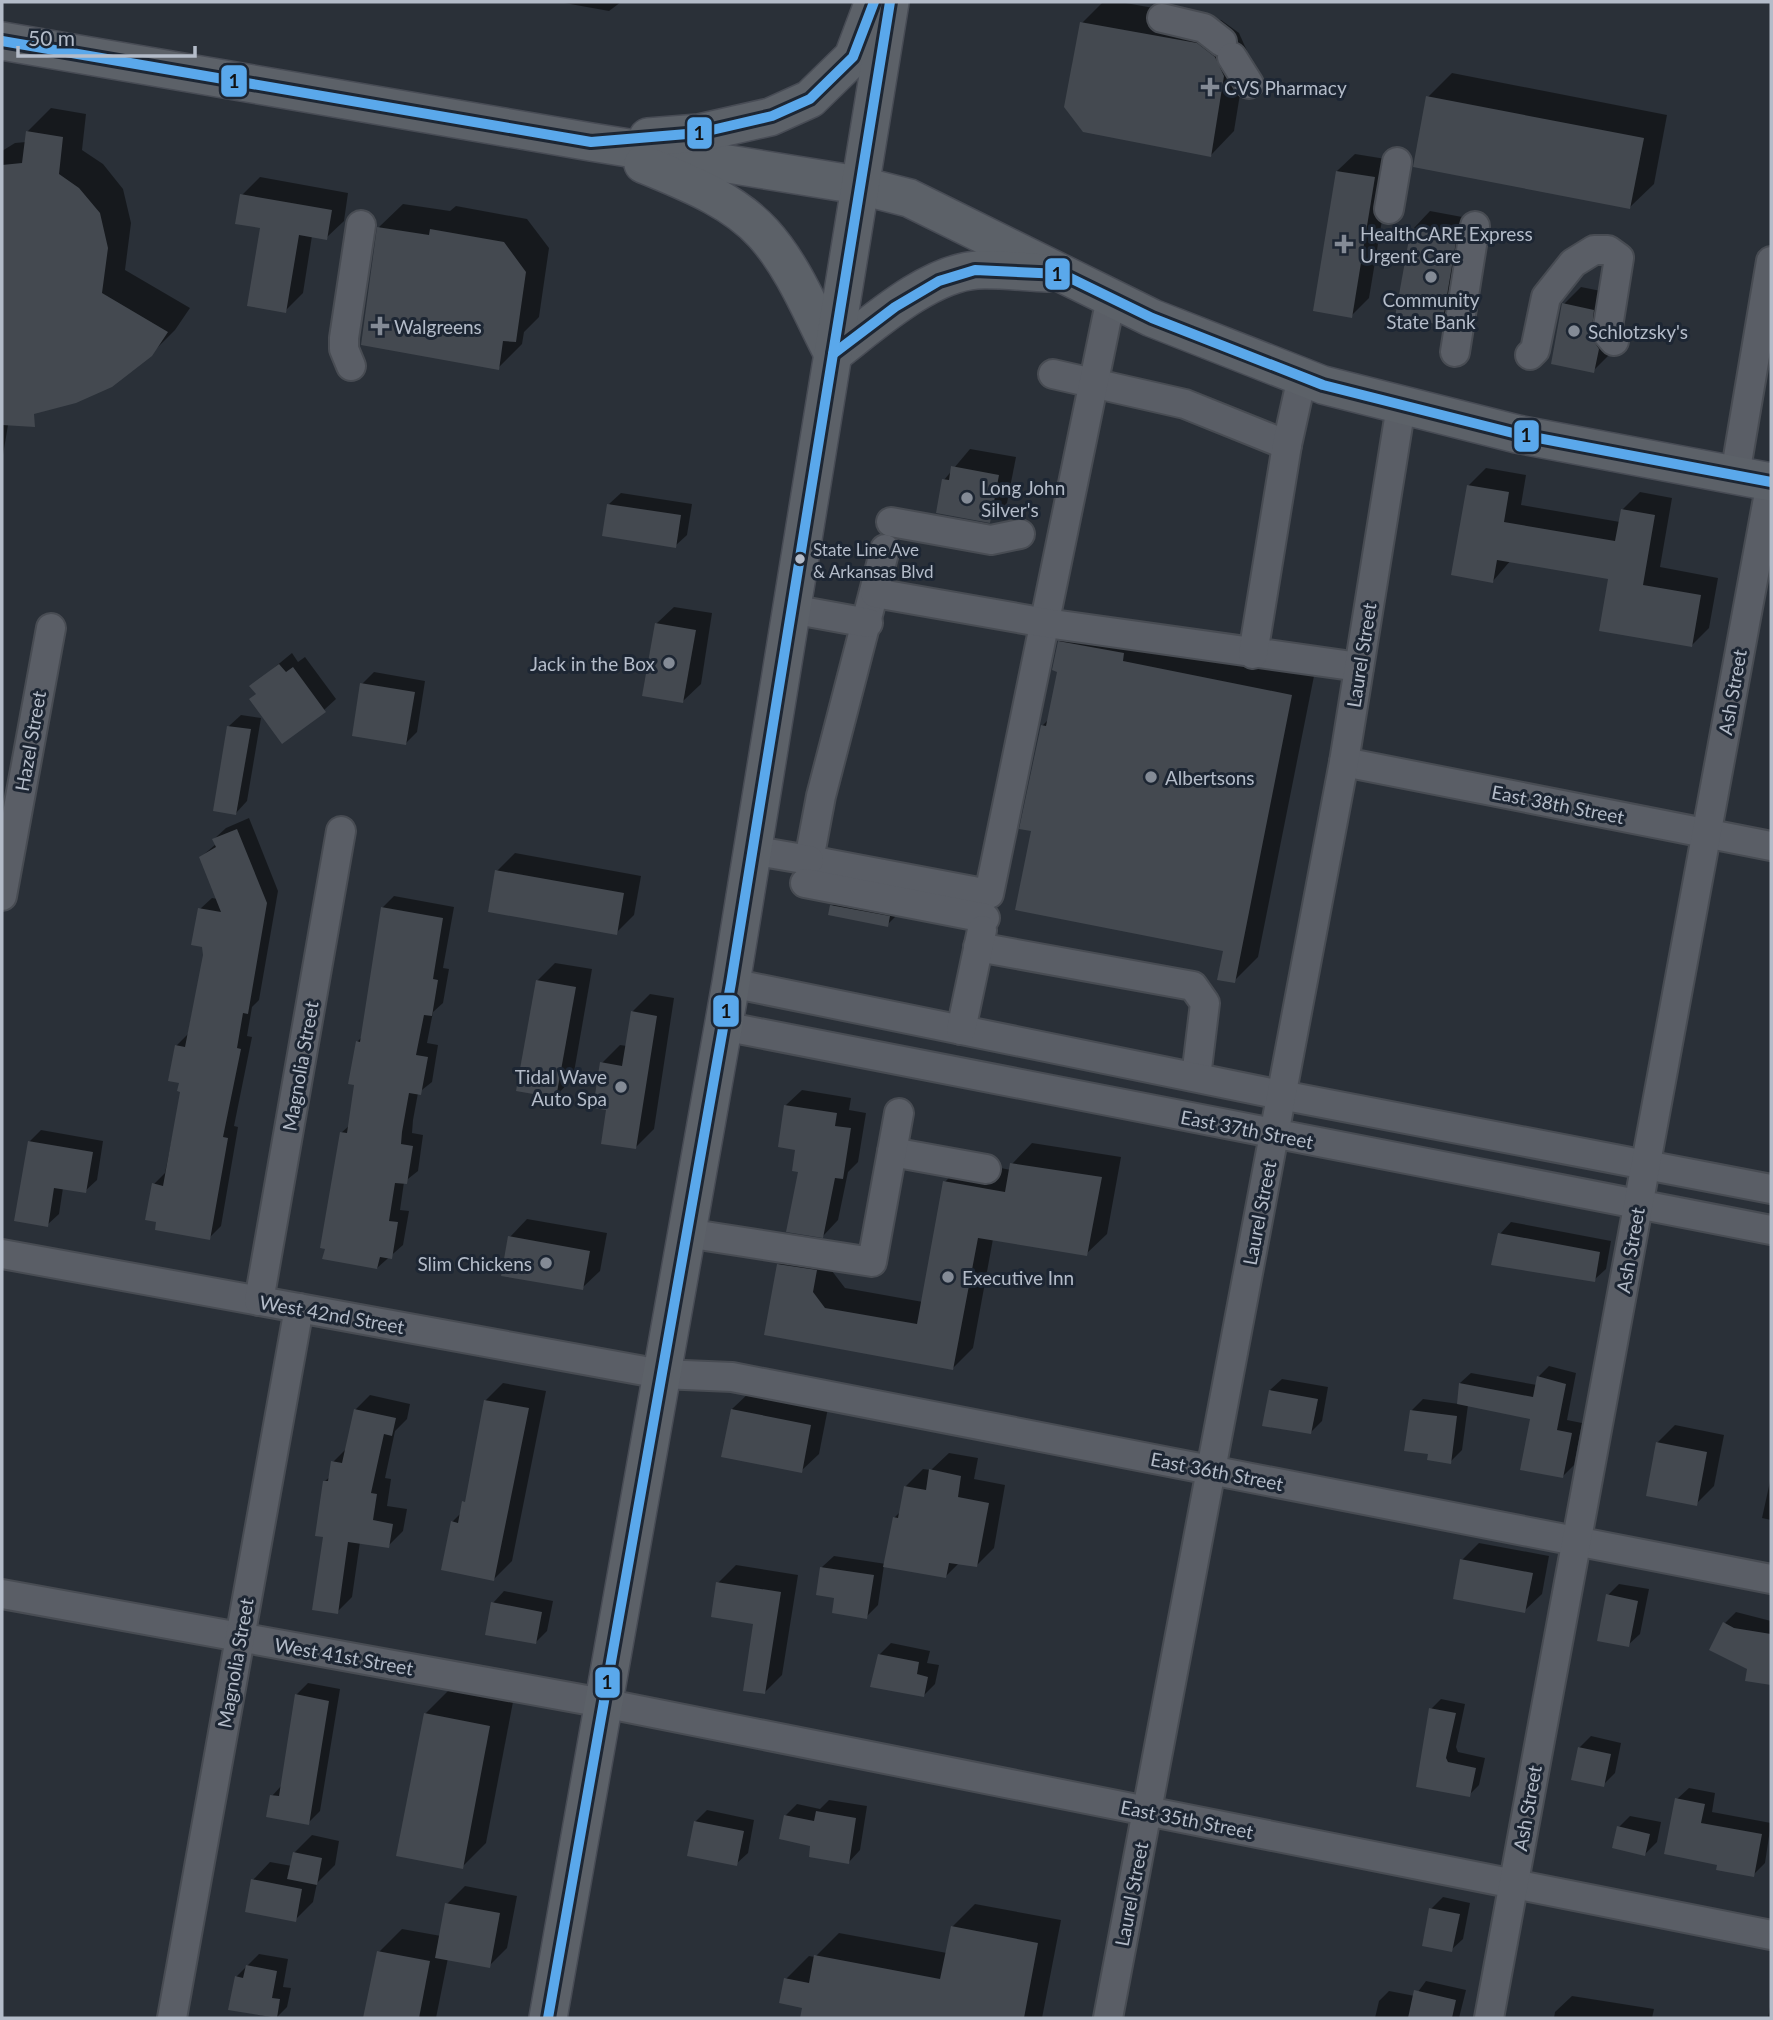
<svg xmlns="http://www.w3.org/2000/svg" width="1773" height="2020" font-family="Lato,sans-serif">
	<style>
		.shadow { fill: #0007 }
		.building { fill: #444950 }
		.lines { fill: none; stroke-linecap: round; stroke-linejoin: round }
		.minor-casing { stroke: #484c53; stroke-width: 32 }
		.major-casing { stroke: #484c55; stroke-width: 40 }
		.minor { stroke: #5a5e66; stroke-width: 28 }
		.major { stroke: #5c6168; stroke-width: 37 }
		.bus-1-casing { stroke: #1d2633; stroke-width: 16 }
		.bus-1 { stroke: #5aa8eb; stroke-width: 10 }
		.poi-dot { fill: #848b96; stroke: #1d2633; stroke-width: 2.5 }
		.bus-dot { fill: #b4bcc9; stroke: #1d2633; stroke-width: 2.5 }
		.labels { text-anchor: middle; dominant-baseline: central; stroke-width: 6; stroke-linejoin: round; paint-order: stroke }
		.bus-label { font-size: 17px; fill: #b4bcc9; stroke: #1d2633; text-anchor: start }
		.poi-label { font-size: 19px; fill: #b4bcc9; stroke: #1d2633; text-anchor: start }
		.street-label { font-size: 19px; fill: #b4bcc9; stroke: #1d2633 }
		.line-badge { stroke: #1d2633; stroke-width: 2.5 }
		.pale-badge-label { font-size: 19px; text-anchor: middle; font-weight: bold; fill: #111 }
	</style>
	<rect width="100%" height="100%" fill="#2a3038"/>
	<!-- shadow -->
	<g class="shadow">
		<polygon points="559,2 621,2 609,11"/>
		<polygon points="1103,2 1120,2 1221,20 1239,33 1247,51 1234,131 1211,155 1082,23"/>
		<polygon points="1452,73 1667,115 1654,184 1630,207 1428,97"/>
		<polygon points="51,108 86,114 82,150 103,164 123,189 131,223 125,270 190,308 175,330 151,354 17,371 2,461 2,151 15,143 26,142 27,132"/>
		<polygon points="1355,154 1392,160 1369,298 1351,316 1337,171"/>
		<polygon points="260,177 348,193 344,221 326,238 312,236 303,293 285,311 262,227 242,195"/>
		<polygon points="403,204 450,211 456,206 527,219 549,248 539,317 524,332 522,344 498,368 379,227"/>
		<polygon points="1430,211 1473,219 1460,305 1442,323 1413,229"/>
		<polygon points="1581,287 1611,293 1611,353 1593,371 1563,305"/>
		<polygon points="970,449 1016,457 1007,503 989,521 944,480"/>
		<polygon points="1486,468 1526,475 1521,505 1620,522 1622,510 1640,492 1672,498 1660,567 1718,578 1709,628 1692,645 1610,578 1511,560 1493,581 1468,486"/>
		<polygon points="621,493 692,504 687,535 675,546 609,504"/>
		<polygon points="674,607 712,613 701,684 683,701 656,624"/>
		<polygon points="1083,618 1315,671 1258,957 1234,981 1225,950 1033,829 1042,726 1049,719 1059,670 1059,642"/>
		<polygon points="292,653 298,662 305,657 336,699 324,710 257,694 252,686"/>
		<polygon points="374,672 425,681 417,732 405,744 362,684"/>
		<polygon points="241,715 261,718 247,801 236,813 229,726"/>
		<polygon points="249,818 278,891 259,1000 252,1007 247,1036 252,1037 234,1126 238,1127 221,1226 209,1238 154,1184 165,1173 182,1090 176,1046 188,1034 204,955 200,909 212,898 218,899 201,857 216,844 214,839 226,828"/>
		<polygon points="515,853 641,876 634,915 616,933 497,871"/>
		<polygon points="843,894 899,913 887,925 832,906"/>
		<polygon points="394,896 454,907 443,968 449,969 443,1003 433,1012 427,1043 438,1045 432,1082 418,1093 413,1120 412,1133 423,1135 418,1171 404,1182 400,1210 409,1211 403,1245 377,1268 341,1133 350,1125 356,1083 357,1042 363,1036 382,908"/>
		<polygon points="555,963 592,969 573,1078 556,1096 537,981"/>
		<polygon points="650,994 674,998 654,1129 636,1147 608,1109 602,1063 620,1045 627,1046 632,1012"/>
		<polygon points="802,1090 851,1098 849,1110 866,1113 858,1162 848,1172 838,1220 823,1236 786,1105"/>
		<polygon points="41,1130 103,1141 97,1180 85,1191 63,1188 59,1214 47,1225 29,1142"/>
		<polygon points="1032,1143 1121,1157 1107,1234 1086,1254 993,1239 973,1348 953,1368 766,1334 778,1265 799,1244 836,1250 832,1271 845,1288 923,1302 945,1182 965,1161 1011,1170 1012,1164"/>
		<polygon points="527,1219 607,1233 600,1271 582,1288 510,1237"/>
		<polygon points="1511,1222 1611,1241 1606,1269 1594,1280 1500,1234"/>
		<polygon points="1549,1366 1576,1373 1567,1420 1582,1423 1574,1465 1563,1476 1532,1418 1468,1405 1462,1450 1450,1462 1430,1453 1412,1410 1423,1399 1459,1404 1460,1383 1471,1373 1537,1385 1538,1377"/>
		<polygon points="1282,1379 1328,1387 1322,1421 1310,1433 1270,1390"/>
		<polygon points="503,1383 546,1391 512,1561 494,1579 452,1522 461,1513 468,1498 485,1401"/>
		<polygon points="750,1392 828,1408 819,1454 801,1471 732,1409"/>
		<polygon points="370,1395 410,1404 407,1419 395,1431 385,1478 391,1479 387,1506 407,1509 403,1531 388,1546 360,1542 352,1597 337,1612 325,1536 325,1481 331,1476 333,1462 347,1448 355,1410"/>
		<polygon points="1675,1425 1724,1435 1714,1486 1696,1504 1657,1443"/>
		<polygon points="949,1453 978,1458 974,1479 1005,1485 994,1548 976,1566 959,1563 946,1576 884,1565 878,1605 866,1617 836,1597 822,1567 834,1556 886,1564 894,1518 901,1511 905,1487 923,1469 931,1470"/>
		<polygon points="1771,1477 1771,1520 1762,1518"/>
		<polygon points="1479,1543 1549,1556 1542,1594 1524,1611 1462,1560"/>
		<polygon points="736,1565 798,1575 782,1675 765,1692 756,1623 718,1583"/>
		<polygon points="1619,1584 1649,1589 1640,1634 1628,1645 1608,1595"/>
		<polygon points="504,1591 553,1601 547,1631 536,1642 493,1603"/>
		<polygon points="1736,1612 1771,1621 1771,1683 1747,1679 1749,1668 1725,1623"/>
		<polygon points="891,1643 930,1651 927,1663 939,1665 935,1684 924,1695 879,1655"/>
		<polygon points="308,1683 340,1689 320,1811 308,1823 272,1796 282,1785 296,1695"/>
		<polygon points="449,1690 513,1702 486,1843 462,1867 425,1714"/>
		<polygon points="1441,1699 1465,1704 1456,1747 1458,1752 1485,1758 1479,1785 1469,1795 1418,1786 1431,1709"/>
		<polygon points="1591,1736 1621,1743 1615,1773 1603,1785 1579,1748"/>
		<polygon points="1689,1788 1715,1793 1712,1812 1771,1823 1765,1863 1753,1875 1719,1863 1677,1799"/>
		<polygon points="829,1800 867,1806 860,1850 849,1862 812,1844 785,1816 797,1804 820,1809"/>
		<polygon points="707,1810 754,1820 748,1853 736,1864 695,1822"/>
		<polygon points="1630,1816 1661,1822 1657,1842 1645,1854 1619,1827"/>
		<polygon points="312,1835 339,1841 335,1865 317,1883 313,1902 295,1920 253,1880 270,1862 292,1866 294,1853"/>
		<polygon points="465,1886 517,1896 507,1948 489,1966 448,1958 436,2018 365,2018 379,1952 402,1929 441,1936 447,1904"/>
		<polygon points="1443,1897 1470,1903 1463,1939 1451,1950 1431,1909"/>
		<polygon points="975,1904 1061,1920 1042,2018 802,2018 804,2006 786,1979 809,1956 815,1957 839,1933 947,1953 952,1927"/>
		<polygon points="259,1954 288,1959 283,1987 291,1988 287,2007 276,2018 230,2009 236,1977"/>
		<polygon points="1426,1981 1466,1990 1459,2018 1375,2018 1379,2001 1389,1991 1415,1996"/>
		<polygon points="1572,1996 1654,2009 1652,2018 1554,2018 1555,2012"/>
		<polygon points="1771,2002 1771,2018 1768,2018"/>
	</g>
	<!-- building -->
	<g class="building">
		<polygon points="1080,22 1197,43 1215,57 1224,76 1211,157 1083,132 1064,107"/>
		<polygon points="1426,96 1644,138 1630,209 1413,167"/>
		<polygon points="26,131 63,137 59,174 79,188 100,213 108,248 102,293 168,332 152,356 112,387 76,403 34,414 35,427 2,425 2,165 22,163"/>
		<polygon points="1336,171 1375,177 1352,318 1313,311"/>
		<polygon points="240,194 332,210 327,240 299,235 286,313 247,306 260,228 235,224"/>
		<polygon points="377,227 429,235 430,229 504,242 526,272 516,342 503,341 499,370 361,345"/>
		<polygon points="1411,228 1457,236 1442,325 1395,317"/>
		<polygon points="1562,303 1594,310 1591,337 1599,349 1594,373 1551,364"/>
		<polygon points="951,466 999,475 990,523 936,513 942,479 949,480"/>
		<polygon points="1467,485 1509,492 1504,522 1615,541 1621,509 1655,515 1643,585 1701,595 1692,647 1599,631 1608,579 1497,560 1493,583 1451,575"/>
		<polygon points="607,504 681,515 676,548 602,536"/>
		<polygon points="655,623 696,630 683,703 642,696"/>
		<polygon points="1058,641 1124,653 1123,661 1292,695 1235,983 1217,980 1223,951 1015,910 1031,831 1019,829 1041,725 1046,726 1057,672 1052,670"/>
		<polygon points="279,664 286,672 293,667 326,712 282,744 249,699 256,694 249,686"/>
		<polygon points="360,683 415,692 406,745 352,736"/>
		<polygon points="227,726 251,729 236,815 213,811"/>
		<polygon points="237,829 267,903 248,1014 243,1013 237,1048 241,1049 223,1137 228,1138 210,1240 155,1230 156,1222 145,1220 152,1183 163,1186 180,1092 177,1091 179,1083 168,1081 175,1045 185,1047 203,955 202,947 191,945 198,908 221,912 199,857 216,847 212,839"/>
		<polygon points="495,870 624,893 617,935 488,912"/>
		<polygon points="830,905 890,916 888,927 828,915"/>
		<polygon points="381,907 443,918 433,979 438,980 432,1016 424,1015 416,1055 428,1057 421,1095 409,1093 402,1132 401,1144 413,1146 407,1184 395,1183 389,1221 398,1222 392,1259 380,1257 377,1269 322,1259 325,1249 320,1248 340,1132 347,1133 354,1085 348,1084 356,1041 360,1042"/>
		<polygon points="536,980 576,987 556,1098 516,1091"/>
		<polygon points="631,1011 657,1016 636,1149 601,1144 606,1110 593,1108 600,1062 622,1066"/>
		<polygon points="784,1105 837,1113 835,1126 851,1128 843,1179 835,1178 823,1238 786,1232 798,1172 792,1171 795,1150 778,1147"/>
		<polygon points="28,1141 93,1152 86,1193 54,1188 48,1227 14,1221"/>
		<polygon points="1010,1163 1102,1177 1087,1256 978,1238 953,1370 764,1335 777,1264 817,1270 813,1292 825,1308 917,1324 943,1181 1005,1192"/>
		<polygon points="1498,1233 1600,1252 1595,1282 1491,1265"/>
		<polygon points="508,1236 590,1251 583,1290 501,1276"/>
		<polygon points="1537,1376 1566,1384 1557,1430 1572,1433 1563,1478 1520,1470 1530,1419 1457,1404 1459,1383 1533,1397"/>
		<polygon points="1269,1390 1318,1399 1311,1434 1262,1426"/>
		<polygon points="484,1400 529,1408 494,1581 441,1570 451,1521 458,1523 462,1501 465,1502"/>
		<polygon points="354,1409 396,1418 392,1436 384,1434 371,1493 377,1494 373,1520 393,1524 389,1548 348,1542 338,1614 312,1610 323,1537 315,1536 323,1481 328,1481 331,1461 342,1463"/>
		<polygon points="731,1409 811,1425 802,1473 721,1457"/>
		<polygon points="1410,1410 1457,1416 1451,1464 1427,1460 1428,1454 1404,1451"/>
		<polygon points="1656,1442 1707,1452 1697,1506 1646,1496"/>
		<polygon points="929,1469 961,1476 958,1497 989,1503 977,1567 949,1563 946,1578 883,1567 893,1517 898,1518 904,1486 926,1490"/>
		<polygon points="1460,1559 1533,1573 1525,1613 1453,1599"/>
		<polygon points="820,1567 874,1575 867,1619 832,1613 834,1598 816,1595"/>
		<polygon points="716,1582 781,1592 765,1694 743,1691 753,1624 711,1617"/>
		<polygon points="1606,1594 1638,1601 1629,1647 1597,1641"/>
		<polygon points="491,1602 542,1612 536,1644 485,1635"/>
		<polygon points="1723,1622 1734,1628 1771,1634 1771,1685 1745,1681 1747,1669 1709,1650"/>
		<polygon points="878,1654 919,1662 917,1674 928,1677 924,1697 870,1687"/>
		<polygon points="295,1694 329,1701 309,1825 266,1817 270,1795 279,1796"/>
		<polygon points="1429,1708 1456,1713 1446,1758 1448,1762 1476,1768 1470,1797 1416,1787"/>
		<polygon points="424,1713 490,1726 463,1869 396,1856"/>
		<polygon points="1578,1747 1611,1754 1604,1787 1571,1780"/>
		<polygon points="1675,1798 1705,1804 1701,1823 1762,1834 1754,1877 1716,1870 1717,1865 1664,1854"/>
		<polygon points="816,1811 856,1818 849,1864 809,1857 810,1846 779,1839 784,1815 814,1821"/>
		<polygon points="694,1821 744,1831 737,1866 687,1856"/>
		<polygon points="1617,1826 1650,1834 1645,1856 1612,1848"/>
		<polygon points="293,1852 322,1858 317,1885 287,1879"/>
		<polygon points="251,1879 302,1889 296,1922 245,1912"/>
		<polygon points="445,1903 500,1913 490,1968 435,1958"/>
		<polygon points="1429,1908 1460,1914 1452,1952 1422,1946"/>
		<polygon points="951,1926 1038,1943 1024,2018 800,2018 802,2008 779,2003 784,1978 809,1983 814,1955 940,1979"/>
		<polygon points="377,1951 430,1961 419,2018 363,2018"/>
		<polygon points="246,1965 277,1971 272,1998 280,1999 277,2018 228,2010 235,1976 243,1978"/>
		<polygon points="1414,1990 1456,2000 1452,2018 1408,2018"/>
	</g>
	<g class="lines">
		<defs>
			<g id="minor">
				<polyline points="1162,18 1204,28 1222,42"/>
				<polyline points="1232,57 1249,84"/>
				<polyline points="1389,209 1397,162"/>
				<polyline points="1455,352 1475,226"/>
				<polyline points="1530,355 1535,350 1546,297 1573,263 1594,250 1608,250 1619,258 1607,333 1614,341"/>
				<polyline points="351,366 344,349 344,338 361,225"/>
				<polyline points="1053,374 1185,404 1287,445"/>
				<polyline points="1735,475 1771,261"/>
				<polyline points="891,522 991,540 1020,534"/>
				<polyline points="885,549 821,796 809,860 989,894 1111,298"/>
				<polyline points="875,593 1046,623 1359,667"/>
				<polyline points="791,609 868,623"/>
				<polyline points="1253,654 1287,445 1302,377"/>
				<polyline points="1344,762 1771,846"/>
				<polyline points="751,850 809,860"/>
				<polyline points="805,883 985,918"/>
				<polyline points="2,896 51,628"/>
				<polyline points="978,947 1193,986 1205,1003 1196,1077"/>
				<polyline points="731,983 1281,1095 1771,1189"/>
				<polyline points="723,1026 1771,1230"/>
				<polyline points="961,1030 982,930"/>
				<polyline points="892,1152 986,1169"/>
				<polyline points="686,1233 872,1262 899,1113"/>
				<polyline points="2,1254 661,1374 732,1377 1771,1579"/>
				<polyline points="259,1301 341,831"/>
				<polyline points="2,1594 603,1703 1771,1935"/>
				<polyline points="172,2018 299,1308"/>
				<polyline points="1108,2018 1344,762 1401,406"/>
				<polyline points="1489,2018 1771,482"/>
			</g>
			<g id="major">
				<polyline points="2,41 591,142 858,185 909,198 1152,318 1323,385 1517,434 1771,482"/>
				<polyline points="648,137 699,133 770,117 810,99 853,57 873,4"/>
				<path d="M 643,164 C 686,182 732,199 763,233 C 794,267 812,314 833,354"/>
				<path d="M 833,354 C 871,325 928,273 977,270 C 1000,269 1024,272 1047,273"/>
				<polyline points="548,2018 731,983 890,2"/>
			</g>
		</defs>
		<!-- minor casing -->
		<use href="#minor" class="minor-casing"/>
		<!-- major casing -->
		<use href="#major" class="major-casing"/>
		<!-- minor -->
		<use href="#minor" class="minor"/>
		<!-- major -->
		<use href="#major" class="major"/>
		<defs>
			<g id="bus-1">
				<polyline points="2,41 591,142 699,133 772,116 810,99 853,57 874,2"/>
				<polyline points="833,354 895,307 939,281 975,270 1062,274 1152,318 1323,385 1517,434 1771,482"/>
				<polyline points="548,2018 731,983 890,2"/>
			</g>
		</defs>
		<!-- bus-1 casing -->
		<use href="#bus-1" class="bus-1-casing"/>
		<!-- bus-1 -->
		<use href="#bus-1" class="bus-1"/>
	</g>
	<!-- markers -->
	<g class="poi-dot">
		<path d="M1206.5 76.5h7v7h7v7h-7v7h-7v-7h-7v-7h7z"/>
		<path d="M1340.5 233.5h7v7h7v7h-7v7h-7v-7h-7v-7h7z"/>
		<circle cx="1431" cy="277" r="7"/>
		<path d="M376.5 315.5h7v7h7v7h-7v7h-7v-7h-7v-7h7z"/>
		<circle cx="1574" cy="331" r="7"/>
		<circle cx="967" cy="498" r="7"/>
		<circle cx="669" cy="663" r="7"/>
		<circle cx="1151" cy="777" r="7"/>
		<circle cx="621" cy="1087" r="7"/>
		<circle cx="546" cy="1263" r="7"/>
		<circle cx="948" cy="1277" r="7"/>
	</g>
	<circle class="bus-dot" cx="800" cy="559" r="6"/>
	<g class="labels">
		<!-- bus labels -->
		<g class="bus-label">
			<text x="813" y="549">State Line Ave<tspan x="813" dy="22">&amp; Arkansas Blvd</tspan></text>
		</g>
		<!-- poi labels -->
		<g class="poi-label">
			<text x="1224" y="87">CVS Pharmacy</text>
			<text x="1360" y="233">HealthCARE Express<tspan x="1360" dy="22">Urgent Care</tspan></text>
			<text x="1431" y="299" text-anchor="middle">Community<tspan x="1431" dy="22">State Bank</tspan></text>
			<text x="394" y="326">Walgreens</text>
			<text x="1588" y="331">Schlotzsky's</text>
			<text x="981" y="487">Long John<tspan x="981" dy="22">Silver's</tspan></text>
			<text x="655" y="663" text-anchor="end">Jack in the Box</text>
			<text x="1165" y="777">Albertsons</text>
			<text x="607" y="1076" text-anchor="end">Tidal Wave<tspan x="607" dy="22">Auto Spa</tspan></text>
			<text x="532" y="1263" text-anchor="end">Slim Chickens</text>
			<text x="962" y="1277">Executive Inn</text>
		</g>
		<!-- street labels -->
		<g class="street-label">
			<text transform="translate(1361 655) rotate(-81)">Laurel Street</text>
			<text transform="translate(1732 692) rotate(-80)">Ash Street</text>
			<text transform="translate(30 741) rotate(-80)">Hazel Street</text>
			<text transform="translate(1558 804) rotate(11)">East 38th Street</text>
			<text transform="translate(300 1066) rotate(-80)">Magnolia Street</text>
			<text transform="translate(1247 1129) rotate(11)">East 37th Street</text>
			<text transform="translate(1259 1213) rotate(-79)">Laurel Street</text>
			<text transform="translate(1630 1250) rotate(-80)">Ash Street</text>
			<text transform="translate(332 1314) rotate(10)">West 42nd Street</text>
			<text transform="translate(1217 1471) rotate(11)">East 36th Street</text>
			<text transform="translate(344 1656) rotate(10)">West 41st Street</text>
			<text transform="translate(235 1663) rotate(-80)">Magnolia Street</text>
			<text transform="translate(1527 1808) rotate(-80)">Ash Street</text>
			<text transform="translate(1187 1819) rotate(11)">East 35th Street</text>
			<text transform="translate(1131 1894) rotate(-79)">Laurel Street</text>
		</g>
	</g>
	<g class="line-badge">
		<rect x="220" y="64" width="28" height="34" rx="7" fill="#5aa8eb"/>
		<rect x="686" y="116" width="27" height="34" rx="7" fill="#5aa8eb"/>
		<rect x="1044" y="257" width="27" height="34" rx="7" fill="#5aa8eb"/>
		<rect x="1513" y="419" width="27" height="34" rx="7" fill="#5aa8eb"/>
		<rect x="712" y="994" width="28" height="34" rx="7" fill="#5aa8eb"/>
		<rect x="594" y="1666" width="27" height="33" rx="7" fill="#5aa8eb"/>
	</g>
	<g class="pale-badge-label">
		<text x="234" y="88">1</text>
		<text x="699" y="140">1</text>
		<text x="1057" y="281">1</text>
		<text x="1526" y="442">1</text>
		<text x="726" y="1018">1</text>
		<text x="607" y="1689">1</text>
	</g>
	<!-- border -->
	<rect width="1773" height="2020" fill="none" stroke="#b4bcc9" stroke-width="7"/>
	<!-- scale -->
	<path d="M18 46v10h177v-10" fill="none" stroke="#b4bcc9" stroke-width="3.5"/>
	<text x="28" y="46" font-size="21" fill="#b4bcc9" stroke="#1d2633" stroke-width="5" paint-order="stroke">50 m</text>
</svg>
